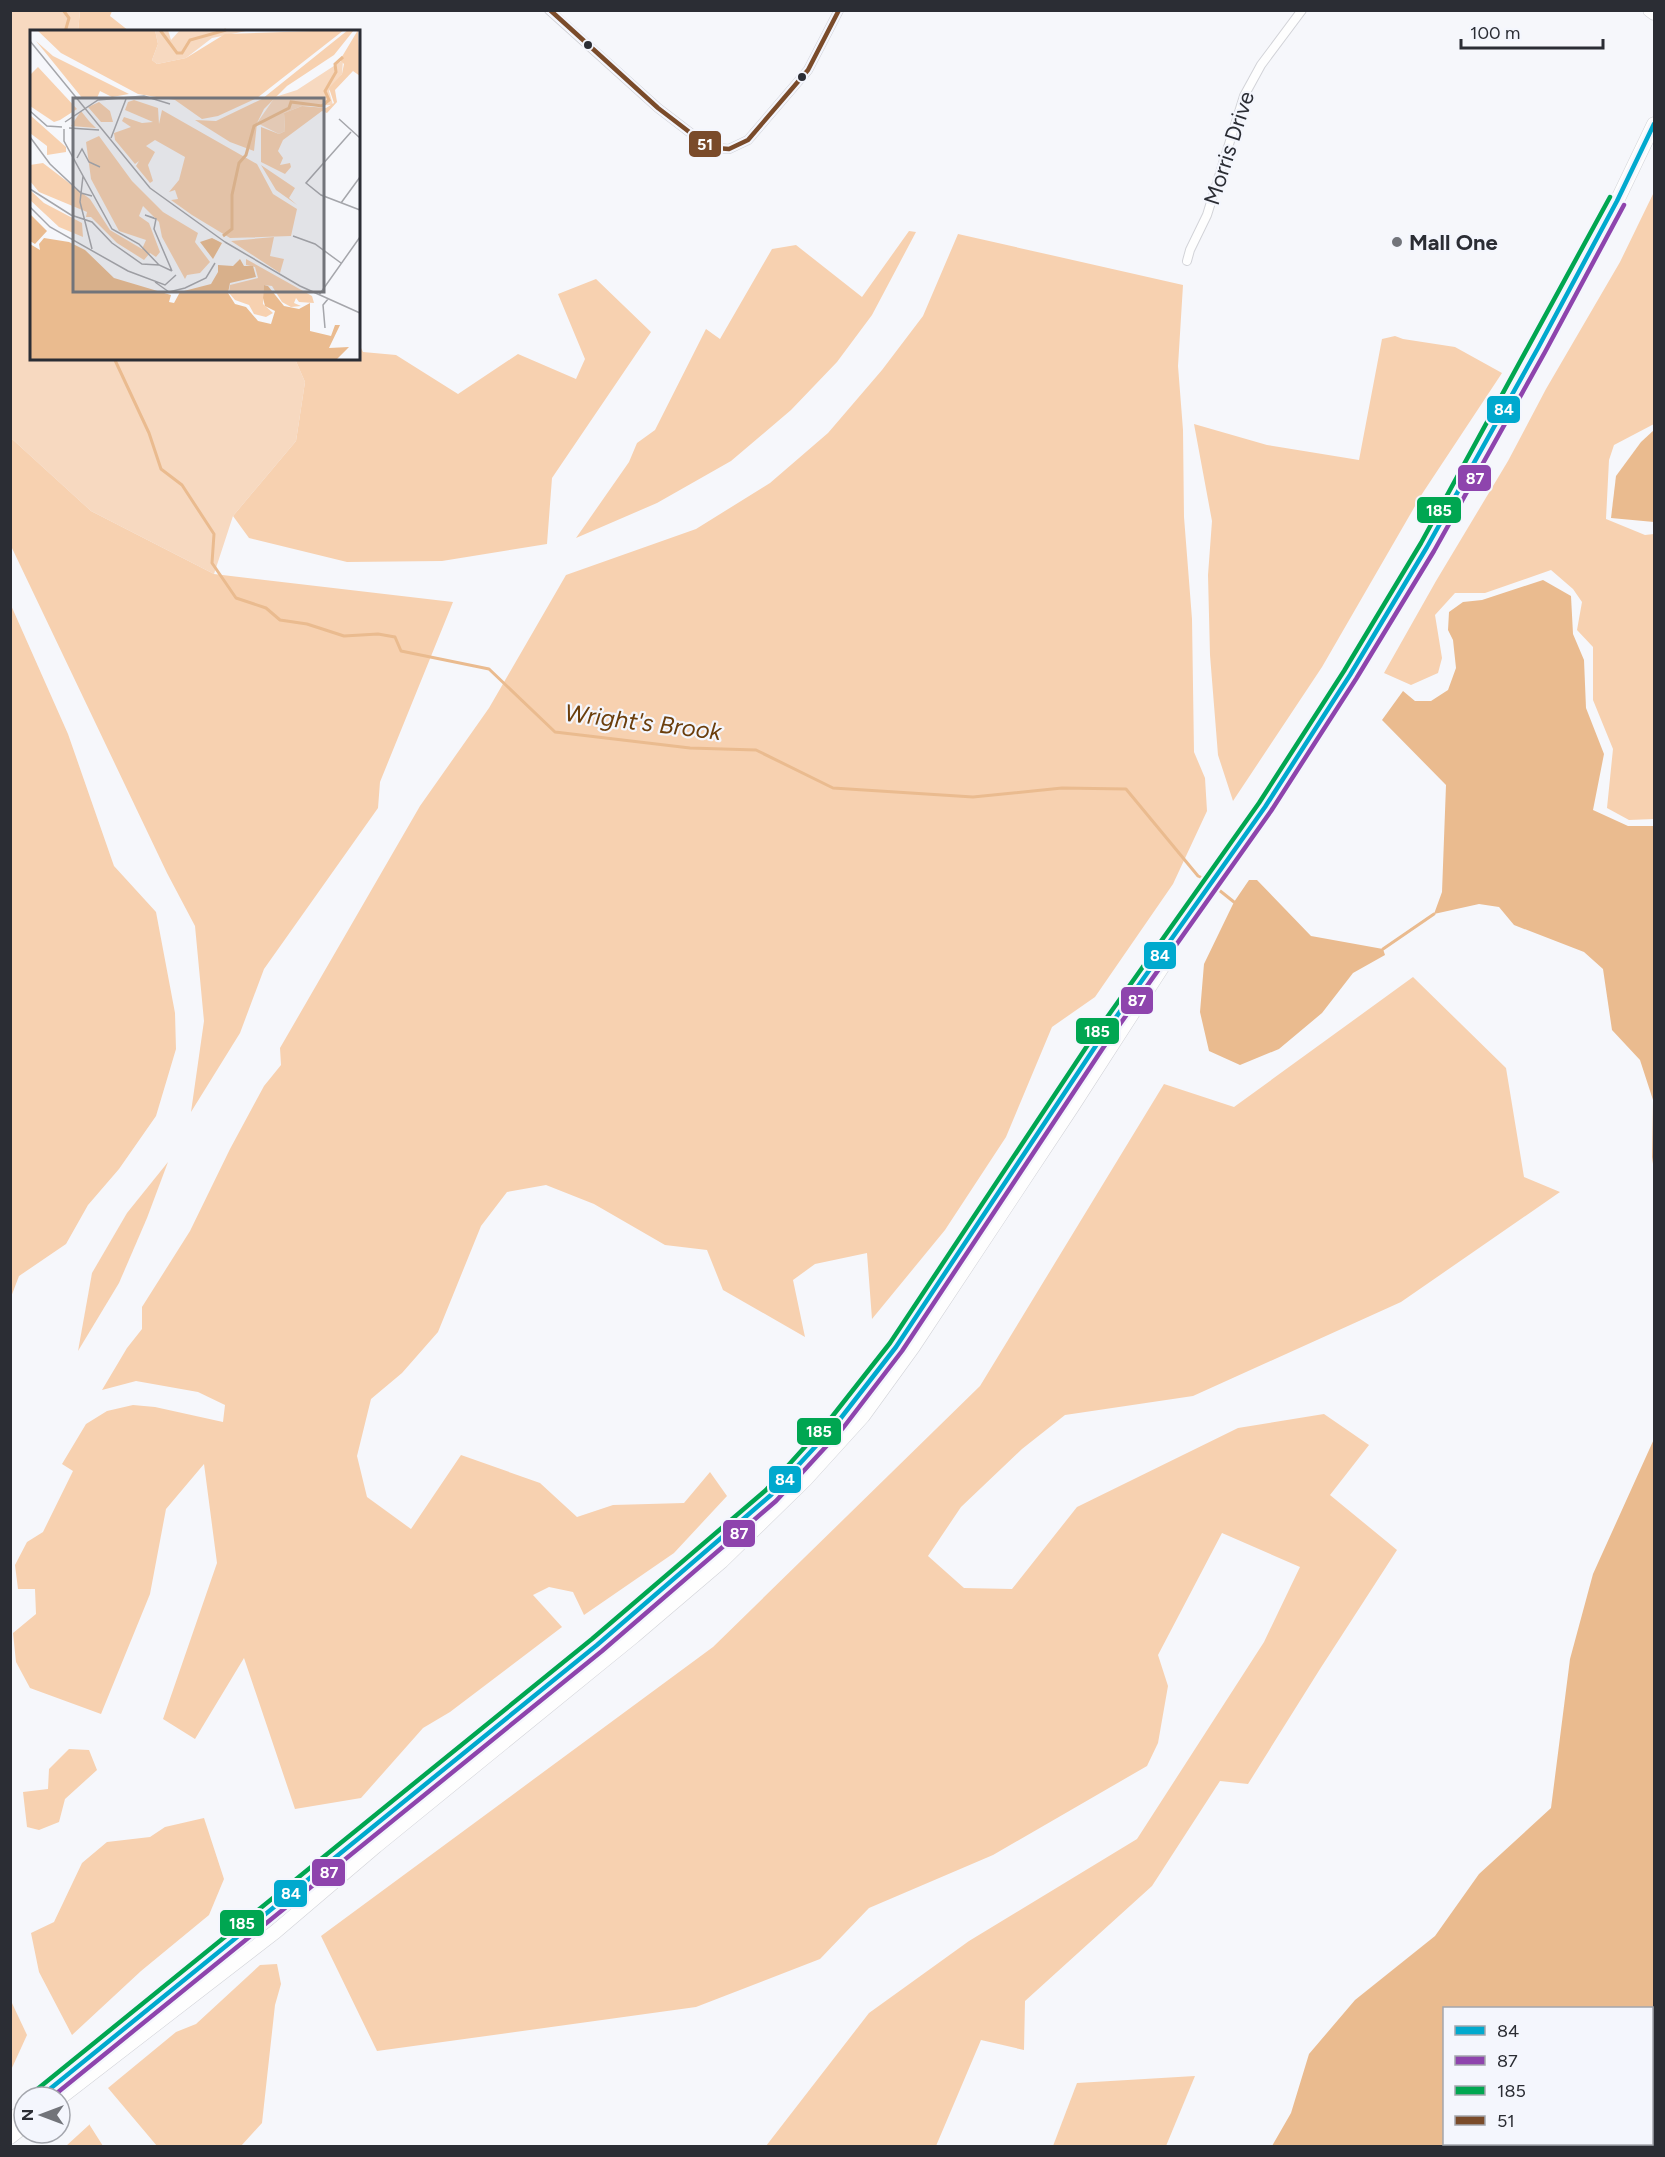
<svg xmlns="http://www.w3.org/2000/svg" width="1665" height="2157" font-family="Figtree,sans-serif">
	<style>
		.green { fill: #f7d9c0 }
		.forest { fill: #f7d1b0 }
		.water { fill: #eabb8f; fill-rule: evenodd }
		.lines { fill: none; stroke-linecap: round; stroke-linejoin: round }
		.stream { stroke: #eabb8f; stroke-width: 3 }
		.minor-casing { stroke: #d2d3d8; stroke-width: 10 }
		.primary-casing { stroke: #d2d3d8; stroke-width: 15 }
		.trunk-casing { stroke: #d2d3d8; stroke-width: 15 }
		.minor { stroke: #fefefe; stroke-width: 8 }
		.primary { stroke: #fefefe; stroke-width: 14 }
		.trunk { stroke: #fefefe; stroke-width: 14 }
		.bus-1-casing { stroke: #f4f6fd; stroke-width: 9 }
		.bus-2-casing { stroke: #f4f6fd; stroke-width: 9 }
		.bus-3-casing { stroke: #f4f6fd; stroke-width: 9 }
		.bus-4-casing { stroke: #f4f6fd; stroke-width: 9 }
		.bus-1 { stroke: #00a9ce; stroke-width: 4.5 }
		.bus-2 { stroke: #8e44ad; stroke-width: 4.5 }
		.bus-3 { stroke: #00a651; stroke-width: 4.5 }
		.bus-4 { stroke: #7a4b2a; stroke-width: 4.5 }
		.bus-dot { fill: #2b2d34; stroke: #f4f6fd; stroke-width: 2 }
		.poi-dot { fill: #72747a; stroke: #f4f6fd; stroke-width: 2 }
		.labels { text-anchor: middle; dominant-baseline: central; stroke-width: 4.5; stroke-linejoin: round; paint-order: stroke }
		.street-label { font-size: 22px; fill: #2b2d34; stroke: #f4f6fd }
		.poi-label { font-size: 22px; font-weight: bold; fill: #2b2d34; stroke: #f4f6fd; text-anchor: start }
		.water-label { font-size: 24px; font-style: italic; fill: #6b3e0c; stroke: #f4f6fd }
		.inset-river { fill: none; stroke: #eabb8f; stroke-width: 3 }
		.inset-road { fill: none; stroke: #a5a6ab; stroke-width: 1.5 }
		.view { fill: #72747a; fill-opacity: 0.15; stroke: #72747a; stroke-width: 3 }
		.inset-edge { fill: none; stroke: #2b2d34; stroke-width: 3 }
		.line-badge { stroke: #f4f6fd; stroke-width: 2 }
		.badge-label { font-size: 16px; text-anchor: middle; font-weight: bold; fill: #fff }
	</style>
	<rect width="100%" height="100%" fill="#f6f7fb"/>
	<!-- green -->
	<polygon class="green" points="10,11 80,11 78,31 32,32 32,358 295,359 305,382 296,441 233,516 214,574 91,511 11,438"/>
	<!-- forest -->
	<g class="forest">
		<polygon points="80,11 112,11 110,16 129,31 78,31"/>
		<polygon points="1654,192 1654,424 1614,445 1609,460 1606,519 1645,535 1654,534 1654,819 1629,820 1607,808 1613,749 1593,700 1593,647 1577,630 1582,602 1573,589 1551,570 1485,593 1455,593 1435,615 1442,658 1438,673 1411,685 1384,673 1436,581 1508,461 1546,389 1620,262"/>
		<polygon points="909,231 916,232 872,315 837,362 791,410 731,461 657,503 576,538 629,462 637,443 655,430 706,329 720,339 772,249 796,245 862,297"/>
		<polygon points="958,234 1183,285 1178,366 1183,430 1184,517 1192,619 1194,752 1205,778 1207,811 1173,884 1095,997 1052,1027 1006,1137 945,1230 872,1319 867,1253 815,1264 793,1280 805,1337 723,1290 707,1250 665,1245 594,1204 546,1185 507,1192 481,1226 438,1332 402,1373 371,1399 357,1456 367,1497 411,1529 461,1455 540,1483 577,1517 613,1505 684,1503 710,1472 727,1496 674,1553 584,1615 573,1592 549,1587 533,1595 562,1627 450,1712 423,1728 361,1798 295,1809 244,1658 195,1739 163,1719 217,1563 204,1464 166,1509 150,1594 101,1714 30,1688 16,1662 13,1633 36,1614 35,1589 18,1589 15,1565 27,1542 43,1532 73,1471 62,1464 86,1424 107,1411 133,1405 155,1407 223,1422 225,1405 198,1392 136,1381 102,1390 127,1348 142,1329 142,1307 190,1231 230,1149 264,1086 281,1065 280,1048 420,806 489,708 566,575 696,529 770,483 828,433 882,370 923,316"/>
		<polygon points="596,279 651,332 552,478 547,544 442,561 347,562 249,538 233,516 296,441 305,382 295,359 358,358 359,344 363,352 396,355 458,394 518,354 576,379 585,359 558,294"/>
		<polygon points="1395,336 1403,339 1455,347 1502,373 1422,494 1322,667 1233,801 1218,755 1210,655 1208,575 1212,521 1194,424 1267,445 1359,460 1382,339"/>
		<polygon points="11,438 91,511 214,574 453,602 380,782 378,808 264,969 240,1033 191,1112 204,1021 195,926 167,873 11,546"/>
		<polygon points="10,603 68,734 114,866 156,912 175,1013 176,1049 156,1116 119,1169 88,1205 66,1244 19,1276 11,1297"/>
		<polygon points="1413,977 1506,1068 1524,1177 1560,1192 1401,1302 1193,1396 1065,1415 1022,1449 961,1507 928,1556 964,1588 1012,1589 1077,1507 1238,1428 1324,1414 1369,1445 1330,1495 1397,1550 1320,1669 1248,1784 1220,1781 1152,1886 1025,2001 1024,2050 981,2040 936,2146 766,2146 869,2013 969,1941 1137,1839 1264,1642 1300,1567 1222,1533 1158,1655 1168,1686 1158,1743 1147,1766 993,1855 869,1908 820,1959 696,2007 377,2051 321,1936 713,1647 980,1386 1164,1084 1234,1107"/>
		<polygon points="168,1162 147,1218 119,1283 78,1351 92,1273 127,1213"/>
		<polygon points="69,1749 89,1750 97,1770 65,1799 59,1822 39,1830 27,1827 23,1792 48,1789 49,1769"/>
		<polygon points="204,1818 224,1879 209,1915 141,1971 72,2035 39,1972 31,1933 54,1922 82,1863 107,1842 150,1837 165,1827"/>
		<polygon points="277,1964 281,1984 275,2005 262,2123 241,2146 157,2146 108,2088 176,2032 196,2024 260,1965"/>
		<polygon points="11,2001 27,2035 11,2070"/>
		<polygon points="1195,2076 1166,2146 1053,2146 1077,2083"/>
		<polygon points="89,2124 103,2146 66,2146 89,2125"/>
	</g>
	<!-- water -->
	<g class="water">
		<polygon points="1654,430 1654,522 1611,518 1616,476 1641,442"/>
		<polygon points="1543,580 1571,596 1573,634 1584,660 1586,708 1604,754 1593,810 1628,826 1654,826 1654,1171 1652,1157 1653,1100 1640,1060 1612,1030 1603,969 1584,952 1514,925 1499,907 1479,904 1434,914 1442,892 1446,785 1382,720 1403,691 1415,701 1431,701 1448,690 1456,668 1453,640 1448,630 1449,612 1463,602 1482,600"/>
		<polygon points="1249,880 1257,880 1311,936 1383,949 1385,955 1353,973 1322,1013 1279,1049 1240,1065 1209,1051 1200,1012 1204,964 1234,902"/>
		<path d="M 1654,1439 L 1654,2146 L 1272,2146 L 1291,2113 L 1309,2054 L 1355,2000 L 1435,1936 L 1479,1874 L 1551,1808 L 1570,1659 L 1593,1574 ZM 1444,2008 L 1652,2008 L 1652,2144 L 1444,2144 Z"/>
	</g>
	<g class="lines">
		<!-- stream -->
		<g class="stream">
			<polyline points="63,10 69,18 65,32"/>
			<polyline points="114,358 149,433 161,469 182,485 214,534 212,563 236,598 266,608 280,620 307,624 344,636 378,634 395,637 401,651 489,669 555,732 690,748 756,750 833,788 973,797 1062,788 1126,789 1198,876 1207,880"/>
			<polyline points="1214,886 1234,902"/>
			<polyline points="1383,949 1434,914"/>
		</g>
		<defs>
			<g id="minor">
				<polyline points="549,10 658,108 705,144 716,148 729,149 748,140 808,70 839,10"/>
				<polyline points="1187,261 1190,250 1207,215 1244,96 1261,65 1302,10"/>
			</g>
			<g id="primary">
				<polyline points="1650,10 1654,13"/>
				<polyline points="1237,846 1350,675 1427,547 1538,348 1617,201 1654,124"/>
			</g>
			<g id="trunk">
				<polyline points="40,2097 202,1964 597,1645 771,1495 837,1423 896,1347 1097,1044 1237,846"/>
				<polyline points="60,2098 275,1932 376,1846 634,1636 722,1561 805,1480 863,1416 913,1347 1072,1107 1170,955"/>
				<polyline points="10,2121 24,2110"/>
				<polyline points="10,2137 24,2126"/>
			</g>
		</defs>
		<!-- minor casing -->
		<use href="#minor" class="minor-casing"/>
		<!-- primary casing -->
		<use href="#primary" class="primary-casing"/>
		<!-- trunk casing -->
		<use href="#trunk" class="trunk-casing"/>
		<!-- minor -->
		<use href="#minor" class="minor"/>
		<!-- primary -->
		<use href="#primary" class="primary"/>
		<!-- trunk -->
		<use href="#trunk" class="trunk"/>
		<defs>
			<polyline id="bus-1" points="40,2097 597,1645 771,1495 837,1423 896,1347 1097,1044 1265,807 1350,675 1427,547 1538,348 1617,201 1654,124"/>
			<polyline id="bus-2" points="52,2097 602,1651 776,1501 843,1428 902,1351 1103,1048 1271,811 1356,679 1434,551 1545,352 1624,205"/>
			<polyline id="bus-3" points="35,2091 592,1639 766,1490 831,1418 890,1343 1091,1040 1259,803 1344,671 1421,543 1610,197"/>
			<polyline id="bus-4" points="550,10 658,108 705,144 716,148 729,149 748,140 808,70 839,10"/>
		</defs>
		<!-- bus-1 casing -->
		<use href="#bus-1" class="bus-1-casing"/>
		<!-- bus-2 casing -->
		<use href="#bus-2" class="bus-2-casing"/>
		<!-- bus-3 casing -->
		<use href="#bus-3" class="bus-3-casing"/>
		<!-- bus-4 casing -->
		<use href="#bus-4" class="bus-4-casing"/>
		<!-- bus-1 -->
		<use href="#bus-1" class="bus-1"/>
		<!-- bus-2 -->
		<use href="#bus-2" class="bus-2"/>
		<!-- bus-3 -->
		<use href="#bus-3" class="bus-3"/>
		<!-- bus-4 -->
		<use href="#bus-4" class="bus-4"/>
	</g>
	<!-- markers -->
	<g class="bus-dot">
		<circle cx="588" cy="45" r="5"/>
		<circle cx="802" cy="77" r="5"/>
	</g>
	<circle class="poi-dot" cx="1397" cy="242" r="6"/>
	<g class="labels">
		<!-- street labels -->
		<g class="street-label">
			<text transform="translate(1229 148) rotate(-72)">Morris Drive</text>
		</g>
		<!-- poi labels -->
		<g class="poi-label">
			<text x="1409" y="242">Mall One</text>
		</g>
		<!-- water labels -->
		<g class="water-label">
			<text transform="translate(643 722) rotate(7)">Wright's Brook</text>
		</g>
	</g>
	<!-- overview -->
	<g transform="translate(30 30)">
		<rect width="330" height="330" fill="#f6f7fb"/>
		<path d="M 125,0 L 138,0 L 141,10 L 150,0 L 221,0 L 182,8 L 156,28 L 127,34 L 122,30 L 128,14 ZM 313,30 L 312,44 L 299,61 L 303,75 L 272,76 L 254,83 L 255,101 L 249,104 L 227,93 L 245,67 L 267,60 Z" fill="#f7d9c0"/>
		<path d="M 7,0 L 125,0 L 128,14 L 122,30 L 127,34 L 156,28 L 195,4 L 314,0 L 227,68 L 188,86 L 172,89 L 145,70 L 108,64 L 31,23 ZM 318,0 L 324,0 L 304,25 L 257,56 L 234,79 L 227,93 L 224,121 L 200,112 L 165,90 L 186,91 L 232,69 ZM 328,0 L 330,46 L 323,41 L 305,60 L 307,72 L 297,83 L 292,81 L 253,110 L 248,121 L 253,128 L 250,135 L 260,133 L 261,137 L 255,144 L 231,132 L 231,97 L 249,104 L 255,101 L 254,83 L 272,76 L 296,78 L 304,73 L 299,58 L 312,44 L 314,34 L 310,30 ZM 6,11 L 23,26 L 99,64 L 82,67 L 70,61 L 67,68 L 53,69 ZM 8,37 L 47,79 L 30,90 L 24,92 L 0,76 L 0,45 ZM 104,70 L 128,78 L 129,94 L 132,80 L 227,134 L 243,164 L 267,179 L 261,206 L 200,208 L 162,185 L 141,170 L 148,169 L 145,160 L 139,162 L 149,150 L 155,127 L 125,110 L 116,116 L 125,122 L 118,135 L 123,151 L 120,153 L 106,136 L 109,131 L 105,134 L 85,110 L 84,103 L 101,97 L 92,91 L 94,87 L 112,93 L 123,92 L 95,80 L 98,72 ZM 69,72 L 80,81 L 83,92 L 71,92 L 58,77 ZM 51,81 L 59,91 L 66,98 L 41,96 ZM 0,85 L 36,117 L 36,122 L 17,125 L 17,116 L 0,103 ZM 69,106 L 102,151 L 133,182 L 168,203 L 165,212 L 180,232 L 170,243 L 157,245 L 155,249 L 132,207 L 129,192 L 113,176 L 109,186 L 119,193 L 130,222 L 126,227 L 120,223 L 114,230 L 87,213 L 61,187 L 56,187 L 57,182 L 9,162 L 0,151 L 0,135 L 13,133 L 60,169 L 80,200 L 112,219 L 116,210 L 89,201 L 61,149 L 56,112 ZM 231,135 L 265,158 L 259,168 L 267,175 L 246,160 ZM 0,160 L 14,173 L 52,193 L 53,207 L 29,197 L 0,170 ZM 244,207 L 240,226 L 254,229 L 250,243 L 201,211 ZM 216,229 L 282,266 L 284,273 L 269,272 L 266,268 L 264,273 L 271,276 L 261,277 L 252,272 L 242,256 L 234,255 L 233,274 L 243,283 L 236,287 L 224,284 L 219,275 L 205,270 L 199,263 L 200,255 L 228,248 L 225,237 L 216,235 Z" fill="#f7d1b0"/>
		<path d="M 0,184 L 17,201 L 5,214 L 0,211 ZM 14,208 L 39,212 L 55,220 L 84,248 L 141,265 L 139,272 L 144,273 L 150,262 L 181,254 L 188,242 L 188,235 L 203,236 L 210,229 L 214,236 L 223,236 L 226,247 L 200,253 L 198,263 L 205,274 L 216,277 L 228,291 L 241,294 L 245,281 L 235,276 L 233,268 L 234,255 L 238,256 L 254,276 L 269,279 L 280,273 L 280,301 L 301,306 L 305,295 L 310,295 L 299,318 L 319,317 L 306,330 L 0,330 L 0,214 L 10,220 L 9,214 ZM 182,208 L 192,213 L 183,229 L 170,212 Z" fill="#eabb8f"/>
		<path class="inset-river" d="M 130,0 L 147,23 L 152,23 L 160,10 L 196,0M 193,206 L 202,199 L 202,165 L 209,133 L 216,125 L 224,96 L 259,78 L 261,72 L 292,76 L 299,70 L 295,61 L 306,42 L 305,34 L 313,27"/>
		<path class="inset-road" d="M 0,11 L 120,158 L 195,212M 0,81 L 17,96 L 32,97M 309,89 L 330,108M 35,92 L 68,70 L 114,66 L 140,74M 39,98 L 69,100M 34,99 L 34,111 L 82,199 L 109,214 L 129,235 L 142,241M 321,102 L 276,153 L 291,165 L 330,180M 0,107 L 20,134 L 51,163 L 62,166M 81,108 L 96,69M 47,128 L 52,119 L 59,132 L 70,137M 53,146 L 50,172 L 62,219M 0,159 L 41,185 L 62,192 L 82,213 L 112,234 L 129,235M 311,173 L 330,147M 0,177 L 20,197 L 98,241 L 135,255 L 146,245M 124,188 L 115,185 L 126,189 L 124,199 L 142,241M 263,206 L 285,214 L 311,233M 195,212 L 270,256 L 330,283M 125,252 L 139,262 L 155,258 L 176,248 L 185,233M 289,265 L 330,207M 295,298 L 293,275 L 298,269"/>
		<path class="view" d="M 43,68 L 294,68 L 294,262 L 43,262 Z"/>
		<rect width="330" height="330" class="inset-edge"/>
	</g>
	<g class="line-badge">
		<rect x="688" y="130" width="34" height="28" rx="6" fill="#7a4b2a"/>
		<rect x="1486" y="395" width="35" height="29" rx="6" fill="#00a9ce"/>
		<rect x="1457" y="464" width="35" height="28" rx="6" fill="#8e44ad"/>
		<rect x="1416" y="496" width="46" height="28" rx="6" fill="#00a651"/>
		<rect x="1143" y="941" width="34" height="29" rx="6" fill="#00a9ce"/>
		<rect x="1120" y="986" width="34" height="29" rx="6" fill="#8e44ad"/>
		<rect x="1075" y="1017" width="45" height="28" rx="6" fill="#00a651"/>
		<rect x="796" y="1417" width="46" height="29" rx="6" fill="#00a651"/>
		<rect x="768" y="1465" width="34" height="29" rx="6" fill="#00a9ce"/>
		<rect x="722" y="1519" width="34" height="29" rx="6" fill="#8e44ad"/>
		<rect x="311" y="1858" width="35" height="29" rx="6" fill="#8e44ad"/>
		<rect x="273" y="1879" width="35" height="29" rx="6" fill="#00a9ce"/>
		<rect x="219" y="1909" width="46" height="28" rx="6" fill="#00a651"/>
	</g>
	<g class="badge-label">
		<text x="705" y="150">51</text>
		<text x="1504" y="415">84</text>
		<text x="1475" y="484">87</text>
		<text x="1439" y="516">185</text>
		<text x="1160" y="961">84</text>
		<text x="1137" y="1006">87</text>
		<text x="1097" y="1037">185</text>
		<text x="819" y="1437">185</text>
		<text x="785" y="1485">84</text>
		<text x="739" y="1539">87</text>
		<text x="329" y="1878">87</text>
		<text x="291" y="1899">84</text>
		<text x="242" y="1929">185</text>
	</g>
	<!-- border -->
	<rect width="1665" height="2157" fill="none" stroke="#2b2d34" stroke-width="24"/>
	<!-- legend -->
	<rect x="1443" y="2007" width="210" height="138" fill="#f4f6fd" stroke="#a4a6ad" stroke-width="1.5"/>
	<rect x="1455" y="2026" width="30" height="9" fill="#00a9ce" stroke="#a4a6ad" stroke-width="1.5"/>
	<text x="1497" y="2037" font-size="18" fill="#2b2d34">84</text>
	<rect x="1455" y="2056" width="30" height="9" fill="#8e44ad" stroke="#a4a6ad" stroke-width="1.5"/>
	<text x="1497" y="2067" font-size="18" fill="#2b2d34">87</text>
	<rect x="1455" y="2086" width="30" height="9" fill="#00a651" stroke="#a4a6ad" stroke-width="1.5"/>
	<text x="1497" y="2097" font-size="18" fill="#2b2d34">185</text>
	<rect x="1455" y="2116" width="30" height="9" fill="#7a4b2a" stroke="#a4a6ad" stroke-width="1.5"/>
	<text x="1497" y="2127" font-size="18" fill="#2b2d34">51</text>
	<!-- north arrow -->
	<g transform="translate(42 2115) rotate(270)"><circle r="28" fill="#f4f6fd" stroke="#a4a6ad" stroke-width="1.5"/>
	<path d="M0-4.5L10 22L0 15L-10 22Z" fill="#72747a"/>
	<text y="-9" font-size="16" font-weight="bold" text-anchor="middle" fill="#2b2d34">N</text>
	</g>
	<!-- scale -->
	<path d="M1461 39v9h142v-9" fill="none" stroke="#2b2d34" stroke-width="3"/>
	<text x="1470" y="39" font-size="18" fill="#2b2d34" stroke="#f4f6fd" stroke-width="4.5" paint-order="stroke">100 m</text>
</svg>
